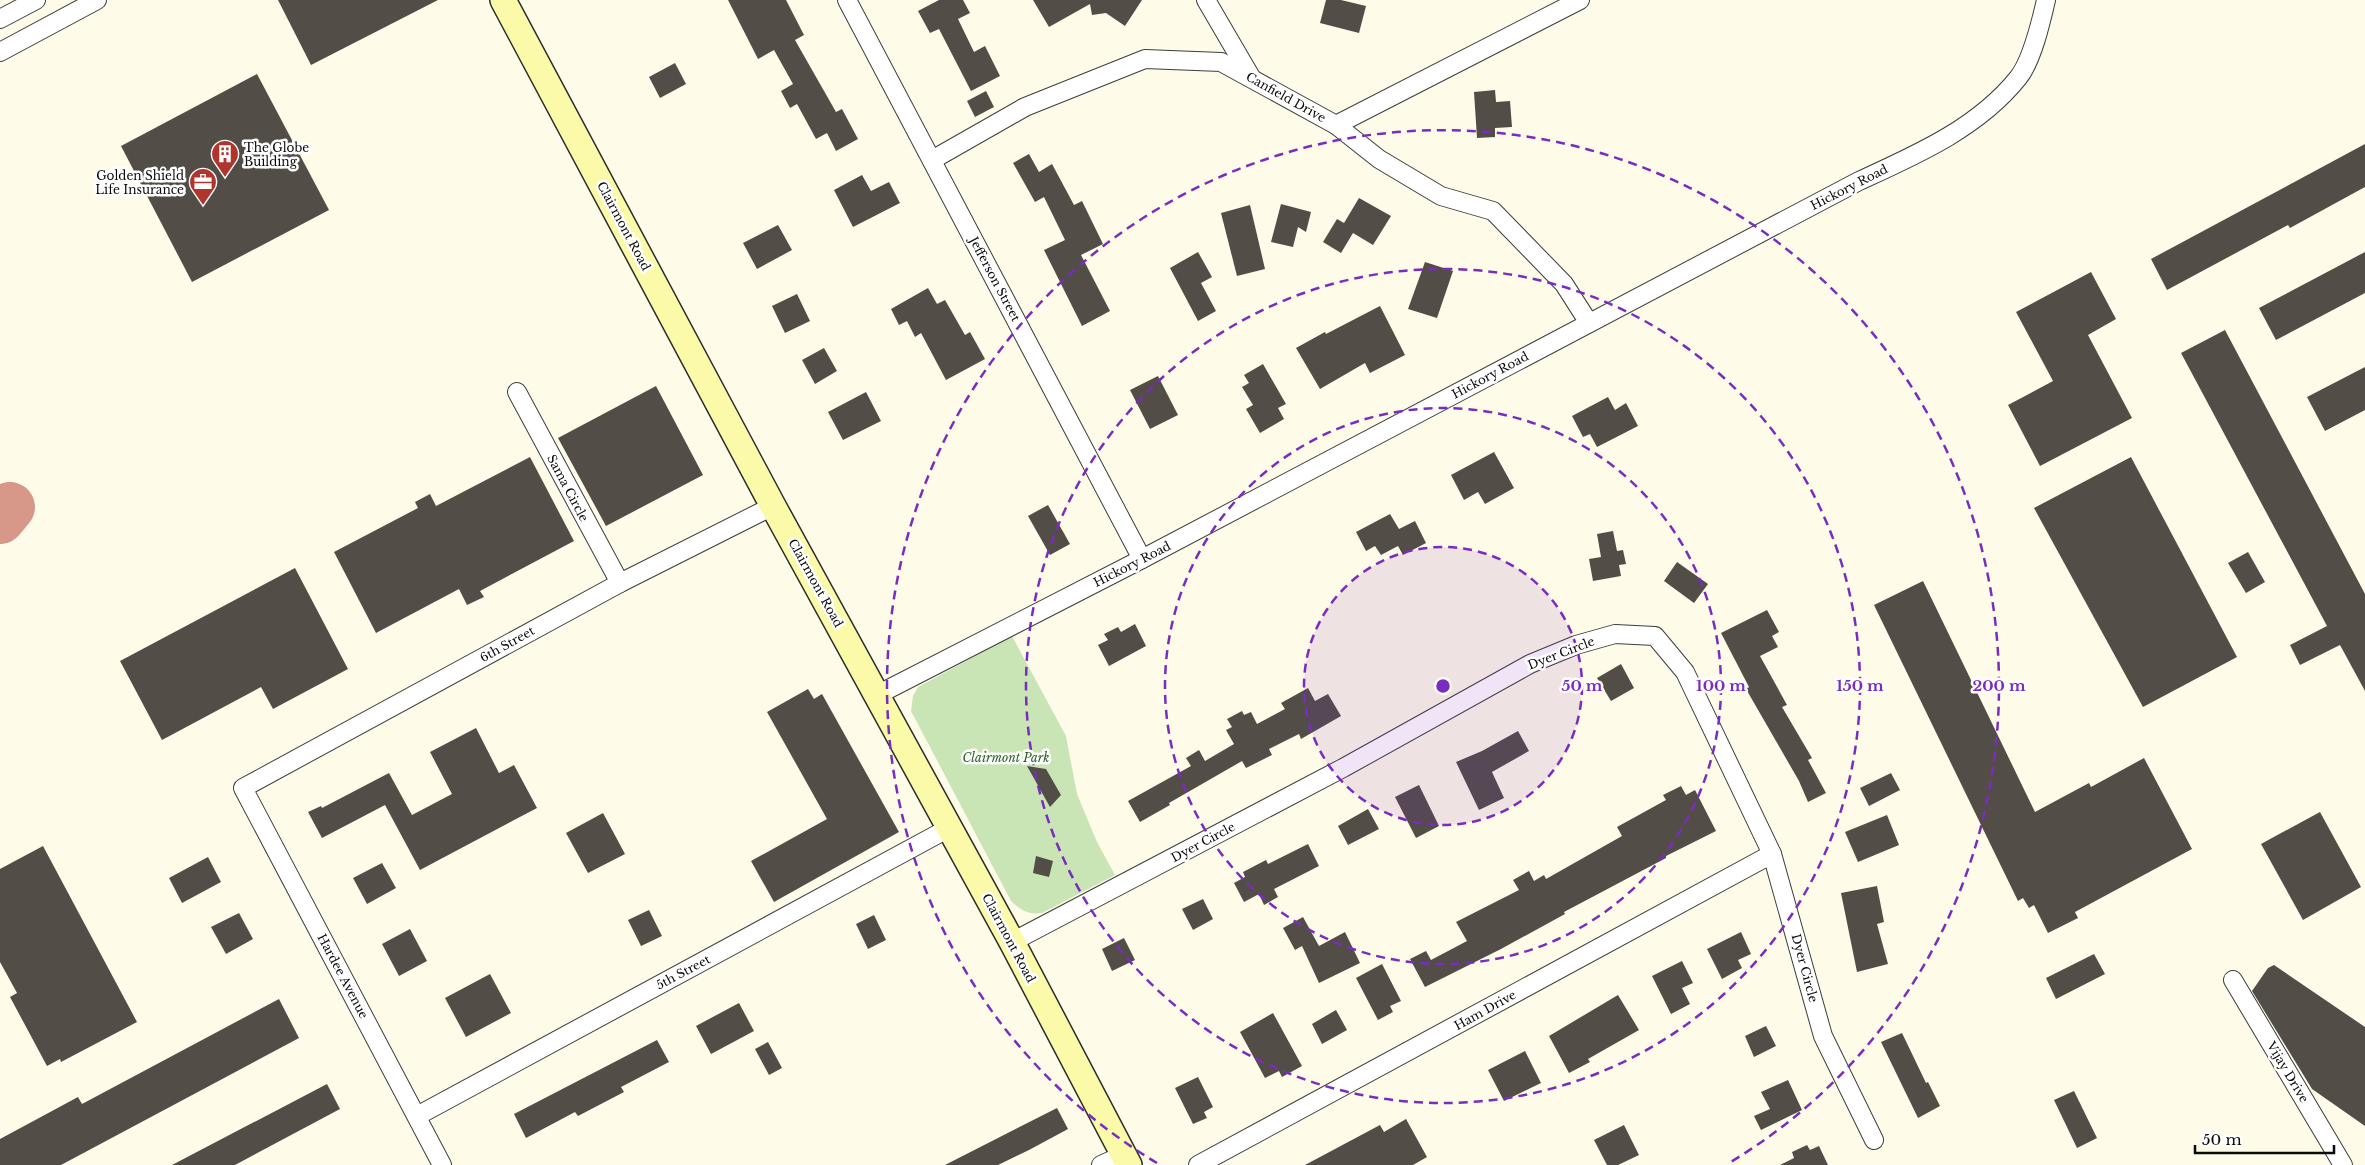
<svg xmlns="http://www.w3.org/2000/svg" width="2365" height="1165" font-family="'Libre Baskerville',serif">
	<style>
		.green { fill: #c9e5b5 }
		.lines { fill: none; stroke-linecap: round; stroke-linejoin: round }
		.taxiway { stroke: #d7988a; stroke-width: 50 }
		.building { fill: #524d47 }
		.street-casing { stroke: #3d3d3d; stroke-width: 20 }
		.secondary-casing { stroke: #2c2c2c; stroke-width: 28 }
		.street { stroke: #fff; stroke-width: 18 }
		.secondary { stroke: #fafaa8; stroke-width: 25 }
		.ring { fill: none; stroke: #7b2cbf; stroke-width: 2.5; stroke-dasharray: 9 6 }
		.labels { text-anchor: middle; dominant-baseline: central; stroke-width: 5; stroke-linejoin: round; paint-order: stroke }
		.street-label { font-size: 12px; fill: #0a0a0a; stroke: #fff }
		.poi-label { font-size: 12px; fill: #0a0a0a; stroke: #fff; text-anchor: start }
		.park-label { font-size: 12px; font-style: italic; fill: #265d20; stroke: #fff }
		.centre { fill: #7b2cbf; stroke: #fff; stroke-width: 2.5 }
		.ring-label { font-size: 15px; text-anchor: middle; font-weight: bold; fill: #7b2cbf; stroke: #fff; stroke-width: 5; stroke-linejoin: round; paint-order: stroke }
	</style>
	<rect width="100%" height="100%" fill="#fefce9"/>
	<!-- green -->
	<path class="green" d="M 1012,636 L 1066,736 L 1077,794 L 1097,842 L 1115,875 L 1042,913 C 1029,915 1021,911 1011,901 L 911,711 L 913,696 L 918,687 Z"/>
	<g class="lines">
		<!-- taxiway -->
		<polyline class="taxiway" points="0,519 10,507"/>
	</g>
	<!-- building -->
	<g class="building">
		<polygon points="278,0 438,0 311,65"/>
		<polygon points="728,0 786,0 804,35 795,40 836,112 842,109 858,139 836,151 827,133 816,139 797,104 790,108 781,91 793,84 774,50 758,59"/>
		<polygon points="939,0 963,0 970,13 958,19 974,52 985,46 1000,76 971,91 939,29 930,33 918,11"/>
		<polygon points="1033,0 1142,0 1125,26 1106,13 1092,15 1090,4 1049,27"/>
		<polygon points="1326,0 1341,0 1366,6 1359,33 1320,23"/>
		<polygon points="675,63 686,84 660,98 649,77"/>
		<polygon points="257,74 329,210 192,282 121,146"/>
		<polygon points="1495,90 1496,102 1510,101 1512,127 1495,128 1495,137 1477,138 1474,92"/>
		<polygon points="986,91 994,107 975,117 967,101"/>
		<polygon points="2365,144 2365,187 2290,228 2288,225 2167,290 2151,259"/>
		<polygon points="1029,154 1039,172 1052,164 1074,205 1082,201 1103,244 1081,255 1110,311 1082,326 1044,250 1065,240 1044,197 1035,202 1013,163"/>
		<polygon points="862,175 871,191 889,182 900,203 853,227 834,190"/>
		<polygon points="1359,198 1391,216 1373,245 1353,233 1341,253 1323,242 1337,219 1344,223"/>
		<polygon points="1281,204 1311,212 1306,232 1298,227 1293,247 1271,242"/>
		<polygon points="1250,205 1265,269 1237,276 1221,213"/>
		<polygon points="778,225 792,250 757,269 743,243"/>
		<polygon points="1198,252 1212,277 1201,283 1216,311 1198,321 1170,268"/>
		<polygon points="2365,252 2365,293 2276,340 2259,308"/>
		<polygon points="1425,262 1453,271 1437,318 1408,309"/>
		<polygon points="2091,272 2116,319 2088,335 2132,418 2040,466 2008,405 2053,381 2016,312"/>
		<polygon points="928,288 937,304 945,300 965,335 970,332 985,359 946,380 921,333 915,337 907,321 899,325 891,309"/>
		<polygon points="797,294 810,321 785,333 772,306"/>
		<polygon points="1380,306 1405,355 1370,373 1365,363 1320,389 1296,348 1325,332 1326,334"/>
		<polygon points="2225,330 2365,594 2365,691 2340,645 2300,665 2290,645 2327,626 2181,353"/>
		<polygon points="824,348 837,371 815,384 802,360"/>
		<polygon points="1263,364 1286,404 1278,408 1284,419 1260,433 1246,409 1253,405 1242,387 1249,383 1244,375"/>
		<polygon points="2365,367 2365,410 2325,431 2307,397"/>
		<polygon points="1158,376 1178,415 1150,429 1130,390"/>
		<polygon points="656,386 703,475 606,526 558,438"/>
		<polygon points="866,392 881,421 843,440 828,412"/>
		<polygon points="1608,397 1615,410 1626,403 1638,426 1597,447 1590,434 1583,437 1572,416"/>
		<polygon points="1494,452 1514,488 1485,504 1478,492 1464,500 1451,475"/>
		<polygon points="530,457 574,541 480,591 484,597 467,605 459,589 376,633 334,552 418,508 415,502 430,494 436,506"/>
		<polygon points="2131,457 2237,657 2143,707 2034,508"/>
		<polygon points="1048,505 1070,544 1050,555 1028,516"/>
		<polygon points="1390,514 1399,529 1415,521 1426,543 1403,555 1398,546 1381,555 1375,546 1366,551 1356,532"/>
		<polygon points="1613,531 1617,551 1623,550 1626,564 1619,565 1621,576 1593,581 1589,559 1601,557 1597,534"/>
		<polygon points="2248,552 2265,582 2246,593 2228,563"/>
		<polygon points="1677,562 1708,584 1694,603 1664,581"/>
		<polygon points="295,568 348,669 273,709 261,687 162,740 120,661"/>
		<polygon points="1923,581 2035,812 2089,783 2091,787 2144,758 2192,849 2075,912 2078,918 2048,933 2034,905 2029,908 2023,898 2018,901 1874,605"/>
		<polygon points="1767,610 1779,632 1772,636 1778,647 1760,656 1787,705 1782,707 1812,758 1808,760 1826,793 1808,802 1799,781 1746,689 1749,687 1721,633"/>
		<polygon points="1135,624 1146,646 1109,666 1098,645 1108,640 1104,634 1118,627 1121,632"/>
		<polygon points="1621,664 1634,688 1611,701 1597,678"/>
		<polygon points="1308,688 1315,701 1328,694 1341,716 1301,739 1299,734 1269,749 1272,755 1246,768 1242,761 1169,803 1170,805 1140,822 1128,801 1191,766 1186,758 1199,750 1205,761 1234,744 1226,730 1232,727 1227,719 1242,711 1244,715 1251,712 1257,724 1285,709 1281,703"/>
		<polygon points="808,689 814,699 822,694 899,832 774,902 751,861 827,819 767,712"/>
		<polygon points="476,728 499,773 514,765 537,808 420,870 385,805 322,838 308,812 321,806 322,808 389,773 412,815 452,794 430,752"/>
		<polygon points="1518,731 1529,751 1492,772 1504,798 1479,810 1456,762 1482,751"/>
		<polygon points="1027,766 1046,769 1061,795 1050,807"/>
		<polygon points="1891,773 1900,790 1869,806 1860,788"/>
		<polygon points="1419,785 1439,826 1416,838 1395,797"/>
		<polygon points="1681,786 1686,795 1695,790 1716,831 1666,856 1666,858 1564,912 1565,914 1501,949 1425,987 1410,959 1426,951 1431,960 1467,941 1456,922 1519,890 1513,880 1529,871 1534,881 1544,875 1546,879 1622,836 1617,827 1666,800 1663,795"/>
		<polygon points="1368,809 1379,829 1348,845 1338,826"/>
		<polygon points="2320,812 2361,887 2303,920 2261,844"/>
		<polygon points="603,813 625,854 588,873 566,833"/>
		<polygon points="1887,815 1899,845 1858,862 1845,832"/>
		<polygon points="1308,844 1319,866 1274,889 1278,897 1264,905 1259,894 1244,902 1234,883 1245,877 1243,872 1266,860 1268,864"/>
		<polygon points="43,846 137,1022 61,1062 60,1059 47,1066 10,997 17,993 0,962 0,869"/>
		<polygon points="1036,856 1053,861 1049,877 1033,873"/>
		<polygon points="208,857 221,882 182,903 169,878"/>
		<polygon points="382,863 396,888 367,904 353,878"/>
		<polygon points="1877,886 1884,922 1877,924 1888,964 1857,972 1841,893"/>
		<polygon points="1203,899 1213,919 1193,930 1182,909"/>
		<polygon points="649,910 662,936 641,946 628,920"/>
		<polygon points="239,913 253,939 226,954 211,927"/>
		<polygon points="874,915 886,940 868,949 856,924"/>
		<polygon points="1303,917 1319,946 1345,932 1360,963 1319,983 1302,946 1295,950 1283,928"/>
		<polygon points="410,929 427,961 399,976 382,944"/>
		<polygon points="1741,932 1751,954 1738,960 1742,968 1722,979 1707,949"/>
		<polygon points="1124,938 1135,960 1112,971 1102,949"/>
		<polygon points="2094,954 2105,974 2056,999 2046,978"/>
		<polygon points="1682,961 1693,983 1682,988 1690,1004 1671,1014 1652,976"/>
		<polygon points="1382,964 1401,1001 1390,1006 1393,1012 1378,1020 1356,978"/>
		<polygon points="2274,965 2365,1027 2365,1126 2312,1089 2252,991 2268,968"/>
		<polygon points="490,974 511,1013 466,1037 445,998"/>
		<polygon points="1618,995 1639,1030 1588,1059 1590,1062 1569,1073 1549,1036"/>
		<polygon points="279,999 299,1038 61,1165 0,1165 0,1139 78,1097 82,1104"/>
		<polygon points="739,1003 754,1031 711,1054 696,1026"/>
		<polygon points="1336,1010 1347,1030 1322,1044 1312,1024"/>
		<polygon points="1273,1013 1302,1066 1282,1077 1279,1071 1265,1078 1240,1032"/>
		<polygon points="1766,1026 1776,1046 1754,1057 1745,1036"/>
		<polygon points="1902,1033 1926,1083 1928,1082 1940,1106 1918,1118 1881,1042"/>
		<polygon points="657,1040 669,1062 621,1087 624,1092 578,1116 575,1112 526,1138 514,1114"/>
		<polygon points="768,1042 782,1068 769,1075 755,1049"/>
		<polygon points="1525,1051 1541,1083 1504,1101 1488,1070"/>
		<polygon points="1198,1077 1213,1107 1204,1112 1207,1118 1193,1124 1175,1088"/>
		<polygon points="1788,1080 1802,1110 1761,1130 1754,1116 1770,1109 1761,1092"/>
		<polygon points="327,1084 340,1109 235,1165 172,1165"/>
		<polygon points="2074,1091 2097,1138 2077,1148 2054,1100"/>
		<polygon points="1057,1108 1068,1129 1029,1150 998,1165 945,1165"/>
		<polygon points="1406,1119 1427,1157 1413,1165 1305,1165 1380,1125 1384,1132"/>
		<polygon points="1624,1125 1639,1155 1618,1165 1607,1165 1594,1140"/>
		<polygon points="1807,1145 1810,1150 1819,1146 1828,1165 1780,1165 1794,1158 1792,1152"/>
	</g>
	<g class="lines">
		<defs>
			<g id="street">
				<polyline points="847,0 1142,559"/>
				<polyline points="1206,0 1251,77"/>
				<polyline points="0,19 36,0"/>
				<polyline points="0,52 97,0"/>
				<polyline points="1336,125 1580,0"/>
				<polyline points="932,160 1025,107 1145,59 1221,62 1336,125 1379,159 1441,196 1493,211 1564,284 1589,323"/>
				<polyline points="517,392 620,583"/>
				<path d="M 877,695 L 1142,559 L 1859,181 C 1916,155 1978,128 2018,78 C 2032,61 2041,22 2046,0"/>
				<polyline points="1012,942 1343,768 1530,664 1576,645 1615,634 1655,636 1685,672 1772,854 1823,1036 1874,1140"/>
				<polyline points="2233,980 2343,1165"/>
				<polyline points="417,1116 949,828"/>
				<polyline points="442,1165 243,788 620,583 773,506"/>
				<polyline points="1101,1165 1123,1155"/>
				<polyline points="1198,1165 1772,854"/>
			</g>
			<polyline id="secondary" points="503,0 773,506 1012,942 1129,1165"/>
		</defs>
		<!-- street casing -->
		<use href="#street" class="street-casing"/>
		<!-- secondary casing -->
		<use href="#secondary" class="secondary-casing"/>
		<!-- street -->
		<use href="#street" class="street"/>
		<!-- secondary -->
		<use href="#secondary" class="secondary"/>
	</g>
	<!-- distance rings -->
	<circle cx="1443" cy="686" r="139" fill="#7b2cbf" fill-opacity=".12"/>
	<g class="ring">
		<circle cx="1443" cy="686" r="139"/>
		<circle cx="1443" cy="686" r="278"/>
		<circle cx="1443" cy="686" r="417"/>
		<path d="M1157 1163A556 556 0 1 1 1729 1163"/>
	</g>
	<!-- icons -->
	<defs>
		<symbol id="building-pin" viewBox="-11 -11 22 30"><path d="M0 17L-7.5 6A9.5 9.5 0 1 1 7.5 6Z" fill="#b0352c" stroke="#fff"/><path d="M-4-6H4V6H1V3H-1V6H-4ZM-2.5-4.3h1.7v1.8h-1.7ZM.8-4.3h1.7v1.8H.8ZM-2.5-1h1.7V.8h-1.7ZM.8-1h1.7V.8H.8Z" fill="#fff"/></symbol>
		<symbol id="office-pin" viewBox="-11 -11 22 30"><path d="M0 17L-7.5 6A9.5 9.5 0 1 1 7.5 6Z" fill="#b0352c" stroke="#fff"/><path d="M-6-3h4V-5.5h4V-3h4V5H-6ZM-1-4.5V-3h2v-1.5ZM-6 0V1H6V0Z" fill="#fff"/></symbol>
	</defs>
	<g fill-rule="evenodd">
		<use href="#building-pin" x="209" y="138" width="32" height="43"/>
		<use href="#office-pin" x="187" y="166" width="32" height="43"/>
	</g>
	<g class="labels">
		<!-- street labels -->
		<g class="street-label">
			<text transform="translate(1286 97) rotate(29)">Canfield Drive</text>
			<text transform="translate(1849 187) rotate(-27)">Hickory Road</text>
			<text transform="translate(624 226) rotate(62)">Clairmont Road</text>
			<text transform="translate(995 279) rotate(62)">Jefferson Street</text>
			<text transform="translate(1490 375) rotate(-28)">Hickory Road</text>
			<text transform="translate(568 488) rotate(62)">Sama Circle</text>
			<text transform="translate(1132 564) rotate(-27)">Hickory Road</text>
			<text transform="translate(816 583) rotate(61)">Clairmont Road</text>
			<text transform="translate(507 644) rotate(-29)">6th Street</text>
			<text transform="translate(1561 653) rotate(-21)">Dyer Circle</text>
			<text transform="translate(1203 842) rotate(-28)">Dyer Circle</text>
			<text transform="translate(1009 938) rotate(62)">Clairmont Road</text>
			<text transform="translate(1805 968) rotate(75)">Dyer Circle</text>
			<text transform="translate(683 972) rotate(-28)">5th Street</text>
			<text transform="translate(343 976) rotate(62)">Hardee Avenue</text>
			<text transform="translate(1485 1010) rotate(-29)">Ham Drive</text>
			<text transform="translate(2288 1072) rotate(59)">Vijay Drive</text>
		</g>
		<!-- poi labels -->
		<g class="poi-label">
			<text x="244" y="147">The Globe<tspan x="244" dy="14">Building</tspan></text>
			<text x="184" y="175" text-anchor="end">Golden Shield<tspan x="184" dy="14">Life Insurance</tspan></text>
		</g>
		<!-- park labels -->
		<g class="park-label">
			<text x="1006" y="757">Clairmont Park</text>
		</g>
	</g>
	<circle cx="1443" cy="686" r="8" class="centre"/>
	<g class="ring-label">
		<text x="1582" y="691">50 m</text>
		<text x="1721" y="691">100 m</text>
		<text x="1860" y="691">150 m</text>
		<text x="1999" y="691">200 m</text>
	</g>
	<!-- scale -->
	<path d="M2195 1145v8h139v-8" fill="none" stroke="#0a0a0a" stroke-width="2.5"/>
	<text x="2202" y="1145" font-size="15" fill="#0a0a0a" stroke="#ffffff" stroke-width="4" paint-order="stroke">50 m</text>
</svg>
